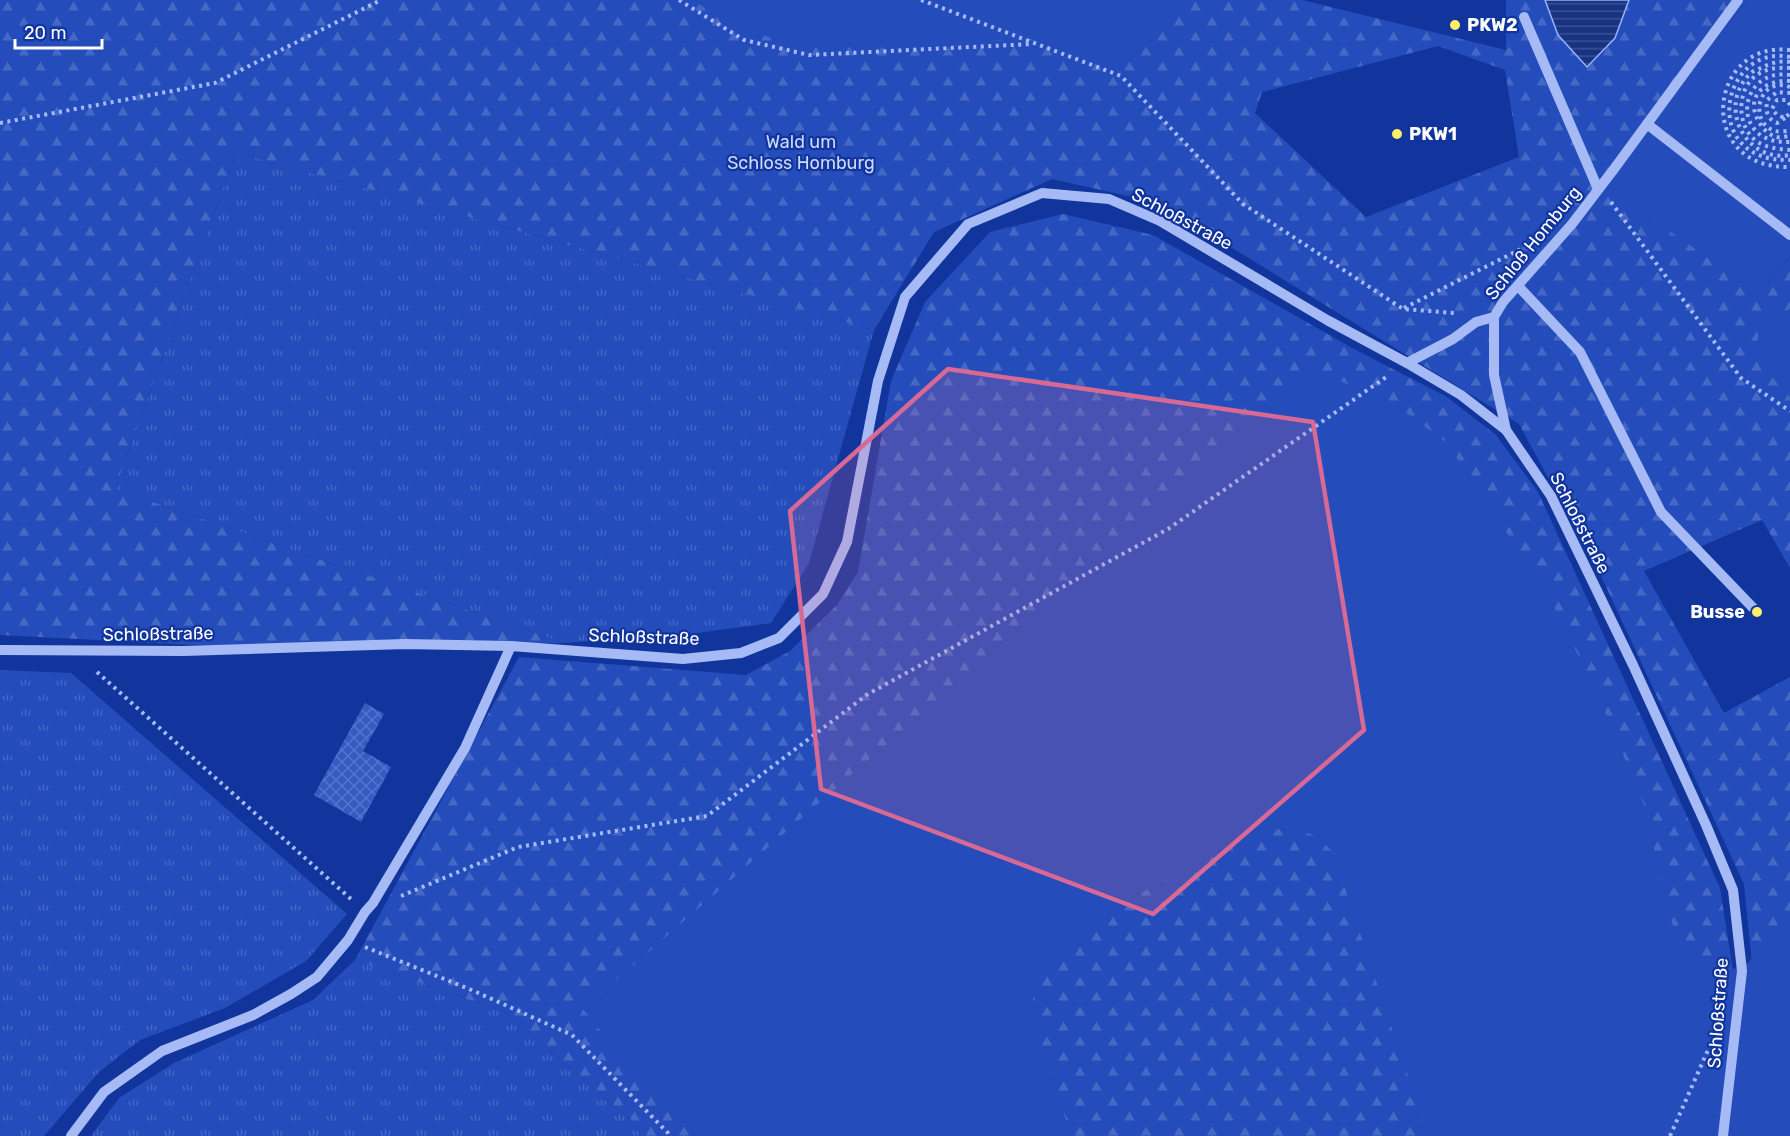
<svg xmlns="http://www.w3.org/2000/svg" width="1790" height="1136" font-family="Rubik,sans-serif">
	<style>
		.grass { fill: url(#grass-tufts) }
		.forest { fill: url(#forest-firs); fill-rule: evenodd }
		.park { fill: #244dbb }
		.water { fill: url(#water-rules); stroke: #97b3f8; stroke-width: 1.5 }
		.building { fill: url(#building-cross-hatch) }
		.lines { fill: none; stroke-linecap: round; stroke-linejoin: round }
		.path { stroke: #a6bbf5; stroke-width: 4; stroke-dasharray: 3 4.5; stroke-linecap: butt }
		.minor { stroke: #a6bbf5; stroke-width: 10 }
		.marked { fill: #d76994; fill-opacity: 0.2; stroke: #d76994; stroke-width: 4.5; stroke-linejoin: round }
		.poi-dot { fill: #ffee69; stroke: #11359c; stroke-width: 2 }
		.labels { text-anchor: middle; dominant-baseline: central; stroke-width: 4.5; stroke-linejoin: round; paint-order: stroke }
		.poi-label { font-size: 18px; font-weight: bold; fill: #fff; stroke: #11359c; text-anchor: start }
		.park-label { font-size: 18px; fill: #cedbfe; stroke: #11359c }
		.street-label { font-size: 18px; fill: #fff; stroke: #11359c }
	</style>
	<defs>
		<pattern id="grass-tufts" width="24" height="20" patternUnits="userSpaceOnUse" patternTransform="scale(1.5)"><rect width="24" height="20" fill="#244dbb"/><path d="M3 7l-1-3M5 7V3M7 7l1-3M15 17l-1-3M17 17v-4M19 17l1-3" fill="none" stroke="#4568c5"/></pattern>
		<pattern id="forest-firs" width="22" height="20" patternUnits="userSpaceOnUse" patternTransform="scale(1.5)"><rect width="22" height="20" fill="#244dbb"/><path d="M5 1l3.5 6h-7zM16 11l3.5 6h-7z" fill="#4568c5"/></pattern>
		<pattern id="water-rules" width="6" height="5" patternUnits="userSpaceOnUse" patternTransform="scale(1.5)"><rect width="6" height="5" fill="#173382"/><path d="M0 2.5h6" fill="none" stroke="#3a5295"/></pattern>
		<pattern id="building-cross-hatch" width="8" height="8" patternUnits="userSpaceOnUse" patternTransform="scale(1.5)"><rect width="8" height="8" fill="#355bc2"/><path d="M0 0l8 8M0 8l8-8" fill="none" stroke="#5374cb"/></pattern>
	</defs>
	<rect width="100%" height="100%" fill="#11359c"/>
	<!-- grass -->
	<g class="grass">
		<polygon points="236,152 874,330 809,563 771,623 689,634 564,643 115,489"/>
		<polygon points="0,670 71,673 347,914 306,961 225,1008 140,1040 99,1072 44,1136 0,1136"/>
		<polygon points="355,960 504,1012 634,1122 640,1136 91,1136 119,1098 174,1063 313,1000"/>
	</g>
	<!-- forest -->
	<g class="forest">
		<path d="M 0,0 L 1302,0 L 1506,50 L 1506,0 L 1545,0 L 1558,35 L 1615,38 L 1629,0 L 1748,0 L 1697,63 L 1760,294 L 1790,256 L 1790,568 L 1762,520 L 1644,571 L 1724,713 L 1790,677 L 1790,1136 L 1754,983 L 1744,884 L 1595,563 L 1519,424 L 1159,203 L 1052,179 L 934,232 L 874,330 L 236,152 L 115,489 L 564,643 L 234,647 L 0,635 ZM 1438,46 L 1505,70 L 1519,157 L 1366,217 L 1255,113 L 1262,92 Z"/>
		<polygon points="1063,214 1153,235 1354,349 1447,397 1496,435 1538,492 1720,888 1733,971 1712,1136 640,1136 634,1122 504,1012 355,960 519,657 746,675 790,651 837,605 858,572 891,381 925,302 990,232"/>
	</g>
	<!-- park -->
	<g class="park">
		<polygon points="691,0 1174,0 1182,9 1116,72 1031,39 805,48 746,30"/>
		<polygon points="1748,0 1790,0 1790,256 1760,294 1605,186 1697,63"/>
		<polygon points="1790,309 1790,397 1772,377 1756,348 1761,322"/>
		<polygon points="1314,371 1388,400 1446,442 1546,591 1598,695 1644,805 1670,917 1681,949 1702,967 1728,972 1749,962 1769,934 1790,912 1790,1136 1428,1136 1333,852 1316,836 1292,827 1252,834 1146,890 1086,928 1039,969 1031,1010 1071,1136 694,1136 690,1126 613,1046 583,1009"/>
	</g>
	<!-- water -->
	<polygon class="water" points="1545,0 1629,0 1615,38 1587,67 1558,35"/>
	<!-- building -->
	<polygon class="building" points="365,703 384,714 363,751 391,767 361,822 314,795"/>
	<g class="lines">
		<!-- path -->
		<g class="path">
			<polyline points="679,0 744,40 809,55 1032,44"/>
			<polyline points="921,0 1121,76 1243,204 1403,309 1454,313"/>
			<path d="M 1790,50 C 1708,40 1694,169 1790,167"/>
			<path d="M 1790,57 C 1721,43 1698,163 1790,160"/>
			<path d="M 1790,62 C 1781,60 1771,63 1763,67 C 1759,69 1754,70 1751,73 C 1716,105 1745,163 1790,155"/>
			<path d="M 1790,68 C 1776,67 1761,69 1751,80 C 1737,96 1738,126 1755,140 C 1765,148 1778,149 1790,150"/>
			<path d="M 1790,75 C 1738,67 1728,145 1790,142"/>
			<path d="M 1790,81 C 1762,79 1743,100 1761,125 C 1764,130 1770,135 1776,137 C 1780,138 1786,136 1790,136"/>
			<path d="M 1790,87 C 1787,86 1784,85 1780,85 C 1756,86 1751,124 1775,131 C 1779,132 1786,131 1790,131"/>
			<polyline points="1790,105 1787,100 1777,100 1772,109 1777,115 1785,118 1790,113"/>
			<path d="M 1785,118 L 1777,123 C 1766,118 1766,111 1767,100 L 1777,92 L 1790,93"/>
			<polyline points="0,123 215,83 381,0"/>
			<polyline points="1611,202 1741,378 1790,411"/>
			<polyline points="1404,308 1521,249"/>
			<polyline points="97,672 351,899"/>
			<polyline points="401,896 518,847 707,816 868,694 1168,529 1389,375"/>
			<polyline points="365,947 474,991 572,1035 668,1133 670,1136"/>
			<polyline points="1670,1136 1712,1041"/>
		</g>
		<!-- minor -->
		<g class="minor">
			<polyline points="1524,17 1598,189"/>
			<polyline points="1647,124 1790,235"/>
			<polyline points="1518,286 1580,352 1661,512 1757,612"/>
			<polyline points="1407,363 1453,339 1476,322 1494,317"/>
			<polyline points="1506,430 1494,375 1494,317 1503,302 1572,224 1614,169 1738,0"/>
			<polyline points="0,650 184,651 405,644 511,646 683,659 741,653 779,638 823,594 847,542 878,381 905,297 968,224 1042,193 1109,199 1160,221 1327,320 1407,363 1461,395 1506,430 1551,496 1633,665 1706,825 1733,890 1742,971 1723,1136"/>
			<polyline points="71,1136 104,1092 162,1051 253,1015 291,994 317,977 348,940 365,912 373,903 465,748 511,646"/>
		</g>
	</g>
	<!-- marked area -->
	<path class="marked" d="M 948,369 L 1313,422 L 1364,730 L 1153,914 L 821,789 L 790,511 Z"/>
	<!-- markers -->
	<g class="poi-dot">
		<circle cx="1455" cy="25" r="6"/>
		<circle cx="1397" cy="134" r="6"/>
		<circle cx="1757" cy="612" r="6"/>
	</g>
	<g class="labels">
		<!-- poi labels -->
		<g class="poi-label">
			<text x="1467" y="25">PKW2</text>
			<text x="1409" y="134">PKW1</text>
			<text x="1745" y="612" text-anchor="end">Busse</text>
		</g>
		<!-- park labels -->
		<g class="park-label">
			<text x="801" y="142">Wald um<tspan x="801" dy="21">Schloss Homburg</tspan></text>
		</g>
		<!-- street labels -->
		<g class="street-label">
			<text transform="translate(1182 219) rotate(28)">Schloßstraße</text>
			<text transform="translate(1533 243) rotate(-51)">Schloß Homburg</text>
			<text transform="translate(1580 523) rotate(63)">Schloßstraße</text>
			<text transform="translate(158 634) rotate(-1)">Schloßstraße</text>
			<text transform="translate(644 637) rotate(2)">Schloßstraße</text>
			<text transform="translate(1718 1013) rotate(-86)">Schloßstraße</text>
		</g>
	</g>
	<!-- scale -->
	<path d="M15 39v9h87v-9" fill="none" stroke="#ffffff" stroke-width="3"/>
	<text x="24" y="39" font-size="18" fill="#ffffff" stroke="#11359c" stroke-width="4.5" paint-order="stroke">20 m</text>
</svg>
